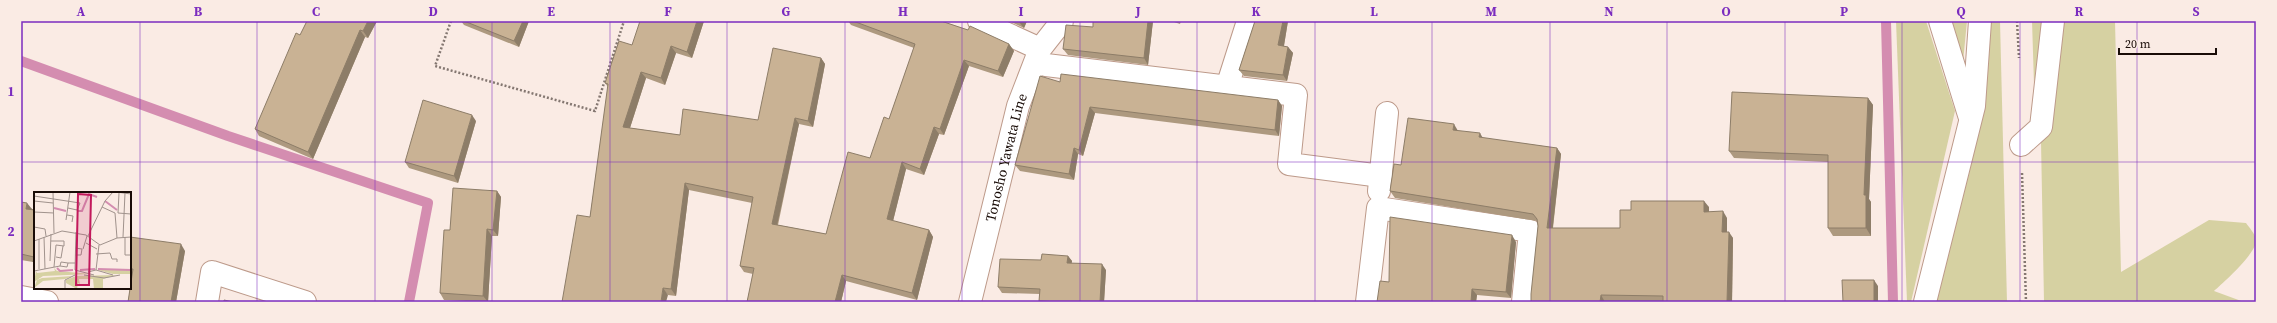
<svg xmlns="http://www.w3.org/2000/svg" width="2277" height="323" font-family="'Source Serif 4',serif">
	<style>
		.green { fill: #d6d1a2 }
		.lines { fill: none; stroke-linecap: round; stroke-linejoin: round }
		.stream { stroke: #d48db0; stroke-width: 10 }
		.street-casing { stroke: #bd9a8a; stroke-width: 24 }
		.secondary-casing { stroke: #bd9a8a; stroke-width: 24 }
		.path { stroke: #847771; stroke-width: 2.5; stroke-dasharray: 2 2; stroke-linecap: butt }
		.street { stroke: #fff; stroke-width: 22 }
		.secondary { stroke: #fff; stroke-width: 22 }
		.wall { fill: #ad997f }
		.shaded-wall { fill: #8d7d68 }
		.building { fill: #c9b294; stroke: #8d7d68 }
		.grid { fill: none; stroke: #7b2cbf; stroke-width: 1; stroke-opacity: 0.55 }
		.labels { text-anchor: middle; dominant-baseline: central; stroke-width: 3.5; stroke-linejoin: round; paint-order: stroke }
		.street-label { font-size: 14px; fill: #190c07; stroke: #faebe4 }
		.inset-river { fill: none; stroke: #d48db0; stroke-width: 2 }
		.inset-road { fill: none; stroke: #a0928c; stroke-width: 1 }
		.view { fill: #c2185b; fill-opacity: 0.15; stroke: #c2185b; stroke-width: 2 }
		.inset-edge { fill: none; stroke: #190c07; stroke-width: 2 }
		.neatline { fill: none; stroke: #7b2cbf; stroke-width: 1.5 }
		.grid-label { font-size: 13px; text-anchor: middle; font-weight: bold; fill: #7b2cbf }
	</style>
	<rect width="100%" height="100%" fill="#faebe4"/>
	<!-- green -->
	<g class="green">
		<polygon points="1896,21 1926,21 1955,111 1911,302 1907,302"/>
		<polygon points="1952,21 1967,21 1963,62"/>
		<polygon points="1990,21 2000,21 2007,302 1934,302"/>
		<polygon points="2032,21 2042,21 2034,85"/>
		<path d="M 2058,21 L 2115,21 L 2121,272 L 2209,220 L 2246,223 C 2249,227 2255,234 2256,239 C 2259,251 2223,283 2214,291 L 2244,302 L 2044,302 L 2041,141 Z"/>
	</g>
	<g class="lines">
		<!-- stream -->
		<g class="stream">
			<polyline points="1886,21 1893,302"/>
			<polyline points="21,61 228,136 428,203 409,302"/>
		</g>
		<defs>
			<g id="street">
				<polyline points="979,21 1040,49"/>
				<polyline points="1940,21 1969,115"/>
				<polyline points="1046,65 1296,95 1289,164 1381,176"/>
				<polyline points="1227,87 1248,21"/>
				<polyline points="2021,145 2041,127 2053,21"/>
				<polyline points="1379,191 1387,113"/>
				<polyline points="21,297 47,302"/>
				<polyline points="207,302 212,272 305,302"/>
				<polyline points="1367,302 1378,208 1530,231 1523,302"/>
				<polyline points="1925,302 1974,106 1980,21"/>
			</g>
			<g id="secondary">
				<path id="s1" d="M 970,302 L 1018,106 L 1040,49 L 1062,21"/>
			</g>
		</defs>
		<!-- street casing -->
		<use href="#street" class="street-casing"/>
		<!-- secondary casing -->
		<use href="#secondary" class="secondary-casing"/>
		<!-- path -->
		<g class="path">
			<polyline points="451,21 435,66 595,111 624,21"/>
			<polyline points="2017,21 2019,58"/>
			<polyline points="2022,173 2026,302"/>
		</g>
		<!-- street -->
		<use href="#street" class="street"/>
		<!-- secondary -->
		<use href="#secondary" class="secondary"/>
	</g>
	<!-- wall -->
	<g class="wall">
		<polygon points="307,21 377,21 368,38 365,37 313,159 259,136 255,129"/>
		<polygon points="461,21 529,21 519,47 464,25"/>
		<polygon points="704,21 692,58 676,53 665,85 646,78 630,128 680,135 758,120 821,58 825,64 813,127 799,124 778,225 826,234 870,158 889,119 914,48 851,25 848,21 941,21 1009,44 1014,51 1003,77 969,66 944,135 939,134 924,175 906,169 893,221 929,230 933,237 917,300 846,281 841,302 747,302 753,274 744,272 740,266 752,203 689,190 676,296 668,295 590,217 608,87 605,83 632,45"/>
		<polygon points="1009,21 1027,21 1024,28"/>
		<polygon points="1153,21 1148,65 1068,55 1063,49"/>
		<polygon points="1171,21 1181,21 1180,24"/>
		<polygon points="1255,21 1288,21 1284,46 1288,47 1293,53 1287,81 1244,76 1239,70"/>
		<polygon points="1060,82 1278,100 1282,106 1279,136 1095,113 1083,156 1078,154 1074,180 1020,171 1015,165"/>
		<polygon points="1868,98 1873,105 1869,199 1871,202 1871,236 1833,236 1828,228 1828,162 1734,158 1729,151"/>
		<polygon points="476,121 458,183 409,168 405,162"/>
		<polygon points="1458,131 1483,138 1557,148 1561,154 1553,228 1620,228 1709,207 1709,212 1727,218 1727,232 1733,238 1732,302 1531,302 1538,226 1537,221 1395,198 1390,191"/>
		<polygon points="497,191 501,197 498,236 492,236 488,302 444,300 440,293 450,230"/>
		<polygon points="21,202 32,209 35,210 35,264 33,262 21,260"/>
		<polygon points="130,237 185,251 176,302 128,302 132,275 130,274"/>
		<polygon points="1516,242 1511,298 1477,295 1476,302 1377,302 1389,282"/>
		<polygon points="1068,256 1072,261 1071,263 1106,270 1104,302 1040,302 1039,301 1040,294 1002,293 998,287 1041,260"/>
	</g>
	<!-- shaded-wall -->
	<g class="shaded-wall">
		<polygon points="368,21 377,21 368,38 363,31"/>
		<polygon points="523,21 529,21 519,47 514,41"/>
		<polygon points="697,21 704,21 692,58 687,52"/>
		<polygon points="1020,21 1027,21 1024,28 1019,22"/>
		<polygon points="1148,21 1153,21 1148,65 1144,58"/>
		<polygon points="1283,21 1288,21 1283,51 1278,45"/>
		<polygon points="360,30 365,37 313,159 308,152"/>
		<polygon points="1009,44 1014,51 1003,77 998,71"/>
		<polygon points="671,46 676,53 665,85 661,78"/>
		<polygon points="1288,47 1293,53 1287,81 1283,75"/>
		<polygon points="821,58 825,64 813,127 808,121"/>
		<polygon points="964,60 969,66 944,135 940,129"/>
		<polygon points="641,72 646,78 628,134 623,127"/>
		<polygon points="1868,98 1873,105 1869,199 1871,202 1871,236 1866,228 1864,195"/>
		<polygon points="1278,100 1282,106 1279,136 1275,130"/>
		<polygon points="1090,107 1095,113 1083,156 1079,150"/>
		<polygon points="472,115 476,121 458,183 454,176"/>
		<polygon points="795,118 799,124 776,230 772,224"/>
		<polygon points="1454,124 1458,131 1457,137 1453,130"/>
		<polygon points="934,127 939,134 924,175 920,169"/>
		<polygon points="1480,133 1484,140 1479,137"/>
		<polygon points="1074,148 1078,154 1074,180 1069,174"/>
		<polygon points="1557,148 1561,154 1552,234 1547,228"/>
		<polygon points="902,162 906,169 892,225 887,219"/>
		<polygon points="685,183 689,190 676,296 671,289"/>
		<polygon points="497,191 501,197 498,236 493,230"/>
		<polygon points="1704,201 1709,207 1709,218 1704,212"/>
		<polygon points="27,203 32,209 26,209"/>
		<polygon points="1723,211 1727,218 1727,238 1722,232"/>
		<polygon points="487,229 492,236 488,302 483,296"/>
		<polygon points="929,230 933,237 917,300 912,293"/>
		<polygon points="1729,232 1733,238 1732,302 1727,302"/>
		<polygon points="1512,235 1516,242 1511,298 1506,292"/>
		<polygon points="181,244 185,251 176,302 171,302"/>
		<polygon points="1068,256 1072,261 1071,268 1067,263"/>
		<polygon points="1102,264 1106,270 1104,302 1100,302"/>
		<polygon points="842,275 846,281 841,302 835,302"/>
		<polygon points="1874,280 1878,286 1878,302 1874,302"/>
		<polygon points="663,288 668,295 666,302 661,302"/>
		<polygon points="1472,289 1477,295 1476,302 1471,302"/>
		<polygon points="1601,295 1605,302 1600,302"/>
	</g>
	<!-- building -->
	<g class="building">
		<polygon points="307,21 368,21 363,31 360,30 308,152 255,129 296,33 300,35"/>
		<polygon points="464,21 523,21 514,41"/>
		<polygon points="640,21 697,21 687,52 671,46 661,78 641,72 623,127 680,135 683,109 758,120 773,48 821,58 808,121 795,118 772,224 826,234 848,152 870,158 884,117 889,119 915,44 853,21 941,21 968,30 970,26 1009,44 998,71 964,60 940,129 934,127 920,169 902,162 887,219 929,230 912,293 842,275 835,302 747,302 754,268 740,266 753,197 685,183 671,289 663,288 661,302 562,302 577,215 590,217 608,84 605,83 619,41 632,45"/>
		<polygon points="1093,21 1148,21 1144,58 1063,49 1066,25 1093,27"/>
		<polygon points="1255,21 1283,21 1278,45 1288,47 1283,75 1239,70"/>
		<polygon points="1061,74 1278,100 1275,130 1090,107 1079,150 1074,148 1069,174 1015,165 1040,76 1060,82"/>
		<polygon points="1732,92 1868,98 1864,195 1866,195 1866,228 1828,228 1828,155 1729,151"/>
		<polygon points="423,100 472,115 454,176 405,162"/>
		<polygon points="1408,118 1454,124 1453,130 1480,133 1479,137 1557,148 1547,228 1620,228 1620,210 1631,210 1631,201 1704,201 1704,212 1723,211 1722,232 1729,232 1727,302 1663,302 1663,296 1601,295 1600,302 1531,302 1531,294 1538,226 1537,219 1533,214 1390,191 1394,164 1401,165"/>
		<polygon points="453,188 497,191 493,230 487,229 483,296 440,293 444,230 450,230"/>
		<polygon points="21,202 27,203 26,209 35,210 35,262 33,262 34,257 21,254"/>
		<polygon points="1390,217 1512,235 1506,292 1472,289 1471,302 1377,302 1380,281 1389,282"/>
		<polygon points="130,237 181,244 171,302 128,302 133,269 130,269"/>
		<polygon points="1042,254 1068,256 1067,263 1102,264 1100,302 1060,302 1039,301 1040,289 998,287 1000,259 1041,260"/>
		<polygon points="1842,280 1874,280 1874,302 1843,302"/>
		<polygon points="224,300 233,302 224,302"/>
	</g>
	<!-- grid -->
	<path class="grid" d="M 140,21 L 140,302M 257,21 L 257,302M 375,21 L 375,302M 492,21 L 492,302M 610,21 L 610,302M 727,21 L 727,302M 845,21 L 845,302M 962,21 L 962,302M 1080,21 L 1080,302M 1197,21 L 1197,302M 1315,21 L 1315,302M 1432,21 L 1432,302M 1550,21 L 1550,302M 1667,21 L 1667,302M 1785,21 L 1785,302M 1902,21 L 1902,302M 2020,21 L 2020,302M 2137,21 L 2137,302M 21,162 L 2256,162"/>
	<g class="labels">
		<!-- street labels -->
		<g class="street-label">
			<text stroke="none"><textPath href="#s1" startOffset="149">Tonosho Yawata Line</textPath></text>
		</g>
	</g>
	<!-- overview -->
	<g transform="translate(34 192)">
		<rect width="97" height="97" fill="#faebe4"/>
		<path d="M 20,76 L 23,79 L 58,82 L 9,84 L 0,90 L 2,79 L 3,81 L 21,79 ZM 64,78 L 97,78 L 97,82 L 79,82 ZM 82,83 L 69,87 L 69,97 L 60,97 L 59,87 L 45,87 L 46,92 L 44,91 L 43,97 L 32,91 L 32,88 L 42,84 ZM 39,84 L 31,87 L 9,89 L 0,96 L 3,88 L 8,86 Z" fill="#d6d1a2"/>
		<path class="inset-river" d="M 71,9 L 83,18M 20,16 L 32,19M 44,19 L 48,19 L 55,2 L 63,5M 23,76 L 26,79 L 39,78M 64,77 L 97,78M 46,78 L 61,77"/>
		<path class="inset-road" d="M 19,0 L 20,41M 82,0 L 97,2M 85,1 L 84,21 L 97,22M 0,4 L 46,11 L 43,18 L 34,16M 0,9 L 19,11M 68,15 L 81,21 L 83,46M 0,20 L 20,21M 33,23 L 39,24 L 38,30M 32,28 L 36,0M 0,35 L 11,37 L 12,44M 42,40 L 41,78 L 60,83M 54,44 L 71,9 L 79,0M 10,45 L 11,77M 89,45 L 91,1M 91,45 L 91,63 L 97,63M 5,47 L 5,77M 0,49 L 28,39 L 52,43 L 66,53 L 83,46 L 97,45M 17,49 L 30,49 L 30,54 L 22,53 L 20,75M 52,51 L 63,57M 49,57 L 53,44M 62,62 L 76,61 L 78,67 L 83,67 L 83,70M 41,63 L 47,63 L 48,57 L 41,56M 97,63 L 97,45M 22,65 L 27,66 L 29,54M 16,69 L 17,42M 34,71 L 33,75 L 26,74 L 27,70 L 34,71 L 41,71M 62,78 L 65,53M 0,79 L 26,74M 54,80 L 62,78 L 79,83M 50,83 L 70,86 L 86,83M 31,97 L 31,88 L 41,83"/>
		<path class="view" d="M 44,2 L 57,3 L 55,93 L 42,93 Z"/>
		<rect width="97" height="97" class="inset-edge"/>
	</g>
	<!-- border -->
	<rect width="2277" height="323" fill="none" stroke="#faebe4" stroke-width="44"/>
	<!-- scale -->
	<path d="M2119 48v6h97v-6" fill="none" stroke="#190c07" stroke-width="2"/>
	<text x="2125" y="48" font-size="12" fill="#190c07" stroke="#faebe4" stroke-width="3" paint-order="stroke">20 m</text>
	<rect x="22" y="22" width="2233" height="279" class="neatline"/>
	<g class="grid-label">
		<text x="81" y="16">A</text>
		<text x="198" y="16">B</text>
		<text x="316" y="16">C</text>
		<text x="433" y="16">D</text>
		<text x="551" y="16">E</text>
		<text x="668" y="16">F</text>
		<text x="786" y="16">G</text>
		<text x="903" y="16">H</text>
		<text x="1021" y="16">I</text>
		<text x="1138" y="16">J</text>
		<text x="1256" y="16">K</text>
		<text x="1374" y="16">L</text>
		<text x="1491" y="16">M</text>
		<text x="1609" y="16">N</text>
		<text x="1726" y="16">O</text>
		<text x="1844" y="16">P</text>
		<text x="1961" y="16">Q</text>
		<text x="2079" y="16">R</text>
		<text x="2196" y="16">S</text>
		<text x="11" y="96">1</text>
		<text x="11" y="236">2</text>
	</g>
</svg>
